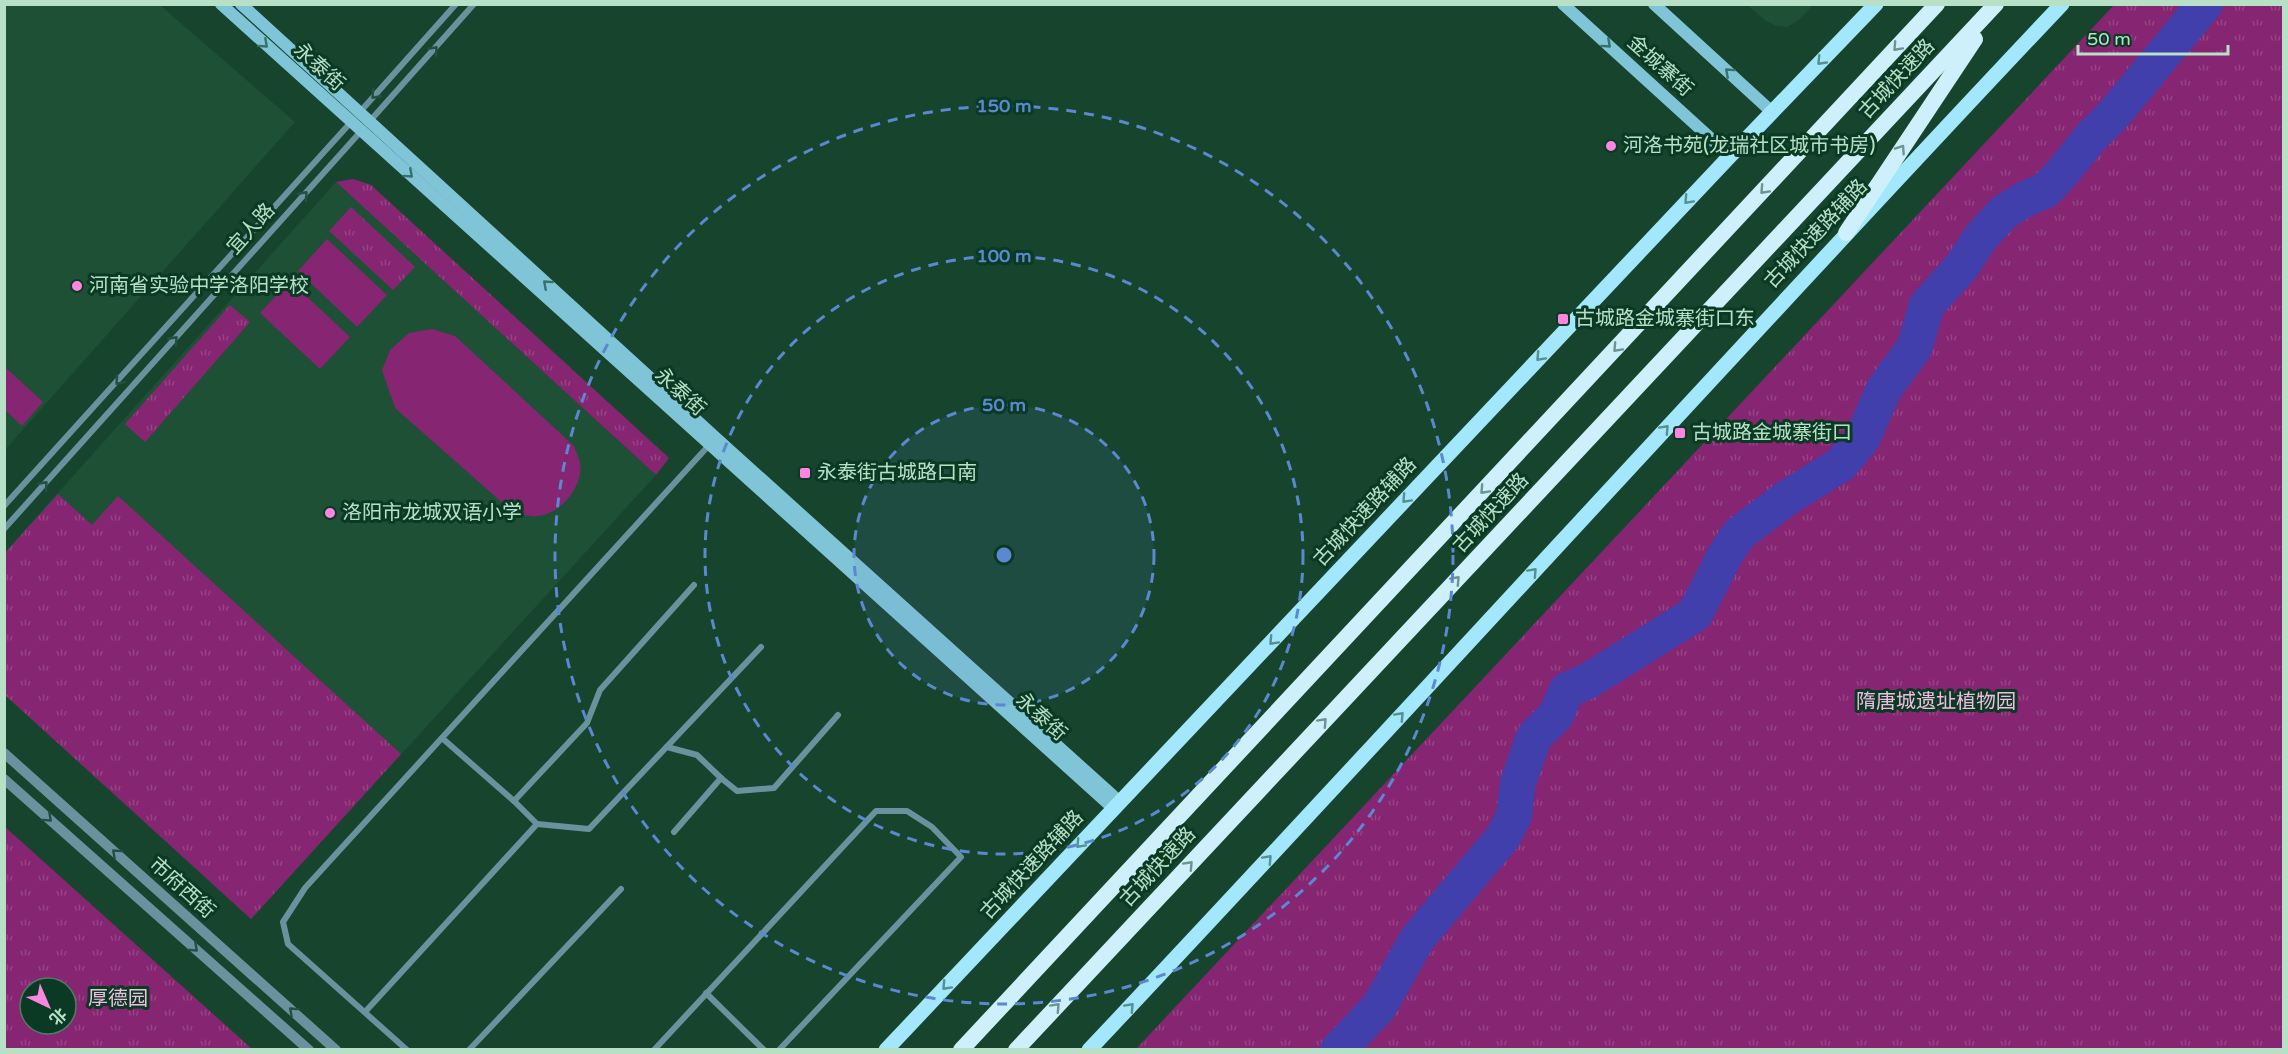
<svg xmlns="http://www.w3.org/2000/svg" width="2288" height="1054" font-family="'Varela Round','Noto Sans SC',sans-serif">
	<style>
		.built { fill: #1d5035 }
		.grass { fill: url(#grass-tufts); fill-rule: evenodd }
		.pitch { fill: #862571 }
		.lines { fill: none; stroke-linecap: round; stroke-linejoin: round }
		.river { stroke: #413fac; stroke-width: 36 }
		.minor { stroke: #69929e; stroke-width: 6 }
		.tertiary { stroke: #69929e; stroke-width: 10 }
		.secondary { stroke: #7fc4d7; stroke-width: 12 }
		.primary { stroke: #a2e7fb; stroke-width: 15 }
		.trunk { stroke: #cef0fa; stroke-width: 16 }
		.oneway { stroke: #39716b }
		.oneway2 { stroke: #6c958e }
		.oneway3 { stroke: #225042 }
		.oneway4 { stroke: #56908f }
		.ring { fill: none; stroke: #5b88d1; stroke-width: 3; stroke-dasharray: 10 8 }
		.poi-dot { fill: #fe85e0; stroke: #0a3a23; stroke-width: 2 }
		.labels { text-anchor: middle; dominant-baseline: central; stroke-width: 6; stroke-linejoin: round; paint-order: stroke }
		.street-label { font-size: 20px; fill: #b8e0c7; stroke: #0a3a23 }
		.poi-label { font-size: 20px; fill: #b8e0c7; stroke: #0a3a23; text-anchor: start }
		.park-label { font-size: 20px; fill: #f3bce3; stroke: #0a3a23 }
		.centre { fill: #5b88d1; stroke: #0a3a23; stroke-width: 3 }
		.ring-label { font-size: 18px; text-anchor: middle; font-weight: bold; fill: #5b88d1; stroke: #0a3a23; stroke-width: 6; stroke-linejoin: round; paint-order: stroke }
	</style>
	<defs>
		<pattern id="grass-tufts" width="24" height="20" patternUnits="userSpaceOnUse" patternTransform="scale(1.5)"><rect width="24" height="20" fill="#862571"/><path d="M3 7l-1-3M5 7V3M7 7l1-3M15 17l-1-3M17 17v-4M19 17l1-3" fill="none" stroke="#954484"/></pattern>
	</defs>
	<rect width="100%" height="100%" fill="#17442d"/>
	<!-- built -->
	<g class="built">
		<polygon points="5,5 160,5 295,122 5,450"/>
		<polygon points="1747,5 1813,5 1798,21 1787,27 1777,26 1766,21"/>
		<polygon points="336,182 656,475 251,919 5,695 5,552"/>
	</g>
	<!-- grass -->
	<g class="grass">
		<polygon points="2114,5 2283,5 2283,1049 1136,1049"/>
		<polygon points="353,179 371,185 669,458 656,475 336,182"/>
		<polygon points="351,207 415,267 393,290 329,231"/>
		<polygon points="230,305 250,322 145,442 125,424"/>
		<polygon points="58,494 92,525 118,496 401,754 251,919 5,695 5,553"/>
		<path d="M 4,826 L 252,1049 L 5,1049 ZM 30,988 L 66,988 L 66,1024 L 30,1024 Z"/>
	</g>
	<!-- pitch -->
	<g class="pitch">
		<polygon points="327,239 387,295 357,327 298,271"/>
		<polygon points="290,281 350,337 320,369 260,313"/>
		<path d="M 432,329 L 455,336 L 574,446 C 576,451 579,458 580,463 C 584,486 560,515 537,516 C 530,517 521,514 514,513 L 395,408 L 382,370 L 390,350 L 409,333 Z"/>
		<polygon points="5,367 43,402 22,426 5,410"/>
	</g>
	<g class="lines">
		<!-- river -->
		<polyline class="river" points="1338,1050 1379,1007 1417,939 1503,837 1514,816 1518,782 1534,737 1556,715 1567,690 1588,681 1695,614 1725,555 1739,534 1788,497 1840,465 1862,439 1884,389 1914,348 1927,305 1962,266 1981,237 2004,212 2027,198 2045,191 2061,174 2091,137 2114,114 2205,4"/>
		<!-- minor -->
		<g class="minor">
			<polyline points="359,113 456,4"/>
			<polyline points="369,122 474,4"/>
			<polyline points="4,506 352,121"/>
			<polyline points="4,529 363,129"/>
			<polyline points="442,738 514,801 537,824"/>
			<polyline points="667,747 697,755 721,778"/>
			<polyline points="514,801 587,723 600,690 694,585"/>
			<polyline points="674,832 721,778 737,791 774,788 838,715"/>
			<polyline points="706,993 764,1050"/>
			<polyline points="365,1012 537,824 589,829 761,647"/>
			<polyline points="407,1050 288,944 283,922 305,888 711,443"/>
			<polyline points="469,1050 621,889"/>
			<polyline points="654,1050 876,811 907,811 932,827 961,857 779,1050"/>
		</g>
		<!-- tertiary -->
		<g class="tertiary">
			<polyline points="4,753 336,1050"/>
			<polyline points="4,779 309,1050"/>
		</g>
		<!-- secondary -->
		<g class="secondary">
			<polyline points="221,4 1114,809"/>
			<polyline points="241,4 716,438 1120,802"/>
			<polyline points="1563,4 1730,156"/>
			<polyline points="1654,4 1772,112"/>
		</g>
		<!-- primary -->
		<g class="primary">
			<polyline points="886,1050 1730,156 1876,4"/>
			<path d="M 1089,1050 C 1416,703 1735,350 2062,4"/>
		</g>
		<!-- trunk -->
		<g class="trunk">
			<polyline points="1846,233 1975,39"/>
			<polyline points="961,1050 1937,4"/>
			<polyline points="1016,1050 1996,4"/>
		</g>
	</g>
	<!-- one-way arrows -->
	<defs><path id="oneway-chevron" d="M-2-3.5L2.5 0L-2 3.5" fill="none" stroke-width="1.6" stroke-linecap="round" stroke-linejoin="round" transform="scale(1.5)"/></defs>
	<g class="oneway">
		<use href="#oneway-chevron" transform="translate(264 44) rotate(42)"/>
		<use href="#oneway-chevron" transform="translate(1607 44) rotate(42)"/>
		<use href="#oneway-chevron" transform="translate(1729 72) rotate(-138)"/>
		<use href="#oneway-chevron" transform="translate(409 174) rotate(42)"/>
		<use href="#oneway-chevron" transform="translate(547 284) rotate(-138)"/>
	</g>
	<g class="oneway2">
		<use href="#oneway-chevron" transform="translate(1897 47) rotate(133)"/>
		<use href="#oneway-chevron" transform="translate(1901 149) rotate(-56)"/>
		<use href="#oneway-chevron" transform="translate(1764 190) rotate(133)"/>
		<use href="#oneway-chevron" transform="translate(1617 348) rotate(133)"/>
		<use href="#oneway-chevron" transform="translate(1484 490) rotate(133)"/>
		<use href="#oneway-chevron" transform="translate(1456 580) rotate(-47)"/>
		<use href="#oneway-chevron" transform="translate(1323 722) rotate(-47)"/>
		<use href="#oneway-chevron" transform="translate(1189 865) rotate(-47)"/>
		<use href="#oneway-chevron" transform="translate(1056 1007) rotate(-47)"/>
	</g>
	<g class="oneway3">
		<use href="#oneway-chevron" transform="translate(434 50) rotate(-48)"/>
		<use href="#oneway-chevron" transform="translate(375 95) rotate(132)"/>
		<use href="#oneway-chevron" transform="translate(304 195) rotate(-48)"/>
		<use href="#oneway-chevron" transform="translate(174 340) rotate(-48)"/>
		<use href="#oneway-chevron" transform="translate(119 381) rotate(132)"/>
		<use href="#oneway-chevron" transform="translate(44 485) rotate(-48)"/>
		<use href="#oneway-chevron" transform="translate(48 818) rotate(42)"/>
		<use href="#oneway-chevron" transform="translate(116 853) rotate(-138)"/>
		<use href="#oneway-chevron" transform="translate(194 948) rotate(42)"/>
		<use href="#oneway-chevron" transform="translate(293 1011) rotate(-138)"/>
	</g>
	<g class="oneway4">
		<use href="#oneway-chevron" transform="translate(1821 61) rotate(134)"/>
		<use href="#oneway-chevron" transform="translate(1688 200) rotate(133)"/>
		<use href="#oneway-chevron" transform="translate(1540 357) rotate(133)"/>
		<use href="#oneway-chevron" transform="translate(1665 429) rotate(-47)"/>
		<use href="#oneway-chevron" transform="translate(1406 499) rotate(133)"/>
		<use href="#oneway-chevron" transform="translate(1533 572) rotate(-47)"/>
		<use href="#oneway-chevron" transform="translate(1273 641) rotate(133)"/>
		<use href="#oneway-chevron" transform="translate(1400 716) rotate(-47)"/>
		<use href="#oneway-chevron" transform="translate(1080 844) rotate(133)"/>
		<use href="#oneway-chevron" transform="translate(1268 859) rotate(-47)"/>
		<use href="#oneway-chevron" transform="translate(946 986) rotate(133)"/>
		<use href="#oneway-chevron" transform="translate(1130 1007) rotate(-47)"/>
	</g>
	<!-- distance rings -->
	<circle cx="1004" cy="555" r="150" fill="#5b88d1" fill-opacity=".12"/>
	<g class="ring">
		<circle cx="1004" cy="555" r="150"/>
		<circle cx="1004" cy="555" r="299"/>
		<circle cx="1004" cy="555" r="449"/>
	</g>
	<!-- markers -->
	<g class="poi-dot">
		<circle cx="1611" cy="146" r="6"/>
		<circle cx="77" cy="286" r="6"/>
		<rect x="1557" y="313" width="12" height="12" rx="3"/>
		<rect x="1674" y="427" width="12" height="12" rx="3"/>
		<rect x="799" y="467" width="12" height="12" rx="3"/>
		<circle cx="330" cy="513" r="6"/>
	</g>
	<g class="labels">
		<!-- street labels -->
		<g class="street-label">
			<text transform="translate(1660 66) rotate(42)">金城寨街</text>
			<text transform="translate(319 67) rotate(42)">永泰街</text>
			<text transform="translate(1897 79) rotate(-47)">古城快速路</text>
			<text transform="translate(251 229) rotate(-48)">宜人路</text>
			<text transform="translate(1816 234) rotate(-47)">古城快速路辅路</text>
			<text transform="translate(680 392) rotate(42)">永泰街</text>
			<text transform="translate(1365 512) rotate(-47)">古城快速路辅路</text>
			<text transform="translate(1491 513) rotate(-47)">古城快速路</text>
			<text transform="translate(1041 717) rotate(42)">永泰街</text>
			<text transform="translate(1032 865) rotate(-47)">古城快速路辅路</text>
			<text transform="translate(1158 867) rotate(-47)">古城快速路</text>
			<text transform="translate(182 888) rotate(42)">市府西街</text>
		</g>
		<!-- poi labels -->
		<g class="poi-label">
			<text x="1623" y="146">河洛书苑(龙瑞社区城市书房)</text>
			<text x="89" y="286">河南省实验中学洛阳学校</text>
			<text x="1575" y="319">古城路金城寨街口东</text>
			<text x="1692" y="433">古城路金城寨街口</text>
			<text x="817" y="473">永泰街古城路口南</text>
			<text x="342" y="513">洛阳市龙城双语小学</text>
		</g>
		<!-- park labels -->
		<g class="park-label">
			<text x="1936" y="702">隋唐城遗址植物园</text>
			<text x="118" y="999">厚德园</text>
		</g>
	</g>
	<circle cx="1004" cy="555" r="9" class="centre"/>
	<g class="ring-label">
		<text x="1004" y="112">150 m</text>
		<text x="1004" y="262">100 m</text>
		<text x="1004" y="411">50 m</text>
	</g>
	<!-- border -->
	<rect width="2288" height="1054" fill="none" stroke="#b8e0c7" stroke-width="12"/>
	<!-- north arrow -->
	<g transform="translate(48 1006) rotate(136)"><circle r="28" fill="#0a3a23" stroke="#507c65" stroke-width="1.5"/>
	<path d="M0-4.5L10 22L0 15L-10 22Z" fill="#fe85e0"/>
	<text y="-9" font-size="16" font-weight="bold" text-anchor="middle" fill="#b8e0c7">北</text>
	</g>
	<!-- scale -->
	<path d="M2078 45v9h150v-9" fill="none" stroke="#b8e0c7" stroke-width="3"/>
	<text x="2087" y="45" font-size="18" fill="#b8e0c7" stroke="#0a3a23" stroke-width="4.5" paint-order="stroke">50 m</text>
</svg>
